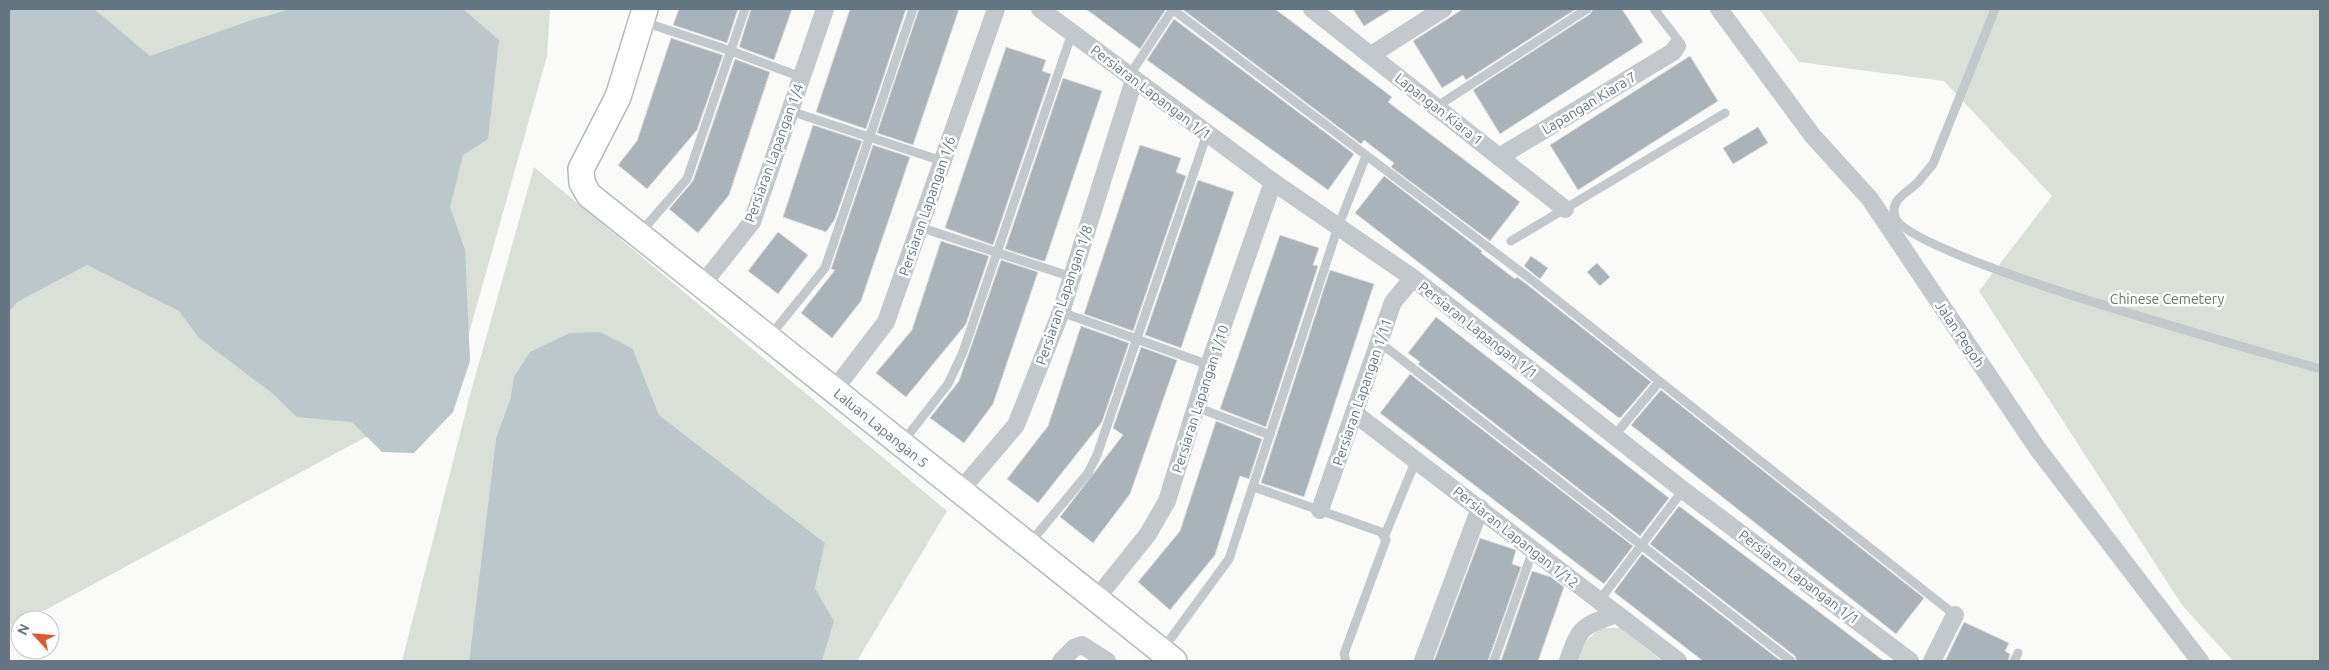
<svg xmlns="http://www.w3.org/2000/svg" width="2329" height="670" font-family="Ubuntu,sans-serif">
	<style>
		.green { fill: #dadfd7 }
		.water { fill: #bbc7cb }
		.building { fill: #aab3b9; stroke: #dcdcda }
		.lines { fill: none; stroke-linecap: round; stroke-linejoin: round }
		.secondary-casing { stroke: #b3babf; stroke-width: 28 }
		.lane { stroke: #c3c8cc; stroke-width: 9 }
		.street { stroke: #c3c8cc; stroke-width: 18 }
		.secondary { stroke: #fff; stroke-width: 25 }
		.labels { text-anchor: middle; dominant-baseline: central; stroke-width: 5; stroke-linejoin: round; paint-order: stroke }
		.street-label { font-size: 14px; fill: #657683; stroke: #fff }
		.park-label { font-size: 14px; fill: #687a64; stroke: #fff }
	</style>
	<rect width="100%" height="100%" fill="#fafaf8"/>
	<!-- green -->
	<g class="green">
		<polygon points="9,9 550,9 547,56 453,390 27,620 20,620 20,624 9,630"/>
		<polygon points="1759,9 2320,9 2320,661 2233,661 2182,605 1979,291 2052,196 1944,81 1799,62"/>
		<polygon points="534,167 947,511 857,661 822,661 834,621 815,588 825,543 659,415 633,349 514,378 510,400 496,438 469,661 402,661 470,395"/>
		<polygon points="1600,628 1620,628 1662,661 1576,661 1581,646"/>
	</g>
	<!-- water -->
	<g class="water">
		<polygon points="9,9 94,9 150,56 249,21 291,9 463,9 499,40 488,139 463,155 450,207 465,250 470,361 453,412 414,453 382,452 352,422 297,417 272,393 199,338 179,311 87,265 17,302 9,312"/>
		<polygon points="600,332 633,349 659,415 825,543 815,588 834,621 822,661 469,661 496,438 510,400 514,377 530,352 570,333"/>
	</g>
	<!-- building -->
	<g class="building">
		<polygon points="679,9 738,9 727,43 673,25"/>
		<polygon points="751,9 792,9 774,60 739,47"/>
		<polygon points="850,9 906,9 866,129 816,112"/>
		<polygon points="919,9 959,9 913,145 877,133"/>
		<polygon points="1086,9 1166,9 1140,49"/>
		<polygon points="1182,9 1275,9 1392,97 1388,102 1520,202 1490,241 1391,167 1394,163 1364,140 1361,144"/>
		<polygon points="1353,9 1392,9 1364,26"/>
		<polygon points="1463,9 1576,9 1466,80 1463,75 1442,88 1413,41"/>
		<polygon points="1593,9 1622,9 1643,42 1500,134 1473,90 1590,14"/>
		<polygon points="1174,19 1354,154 1328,190 1147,60"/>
		<polygon points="671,38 723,55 697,130 647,189 618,165 637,141"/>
		<polygon points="1006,47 1046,60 1042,71 1051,74 993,245 945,228"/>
		<polygon points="1690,56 1718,101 1578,190 1550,145"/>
		<polygon points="735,59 770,72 729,195 698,233 669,209 693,181"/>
		<polygon points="1063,78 1102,91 1045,261 1042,261 1005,249"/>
		<polygon points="813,125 862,141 835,219 826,232 783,217"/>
		<polygon points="1758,127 1768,143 1733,164 1723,148"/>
		<polygon points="873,145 910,157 861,301 832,338 801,313 835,270 831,269"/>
		<polygon points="1140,145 1181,158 1176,172 1186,176 1133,331 1084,314"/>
		<polygon points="1384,176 1482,251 1481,253 1515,279 1517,277 1529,286 1651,382 1621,417 1619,418 1355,213"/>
		<polygon points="1198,180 1234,192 1181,348 1145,335"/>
		<polygon points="778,232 808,255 778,294 748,271"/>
		<polygon points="1280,235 1319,248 1313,265 1318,266 1266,427 1220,409"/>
		<polygon points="941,241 989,256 966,324 906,397 876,373 912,330"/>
		<polygon points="1531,256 1548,268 1540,279 1524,266"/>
		<polygon points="1001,260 1038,272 993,404 964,443 930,418 959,381"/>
		<polygon points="1597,263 1610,277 1600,286 1587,272"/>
		<polygon points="1330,270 1374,284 1304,497 1261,483"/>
		<polygon points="1436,317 1669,498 1640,536 1418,364 1420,362 1408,353"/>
		<polygon points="1081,326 1129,343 1102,422 1038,503 1007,479 1048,426"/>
		<polygon points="1141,347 1177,360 1130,494 1093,543 1060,517 1123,435 1113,428"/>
		<polygon points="1410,374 1633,546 1604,584 1380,413"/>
		<polygon points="1661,390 1924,598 1896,634 1631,425"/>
		<polygon points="1216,421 1262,439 1249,479 1240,476 1215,555 1170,610 1138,582 1180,531"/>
		<polygon points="1679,506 1884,661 1797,661 1795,656 1650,544"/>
		<polygon points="1480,538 1516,550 1512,564 1521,567 1488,661 1434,661"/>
		<polygon points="1642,554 1781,661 1703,661 1614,592"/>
		<polygon points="1532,571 1551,577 1564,587 1538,661 1501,661"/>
		<polygon points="1964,622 2009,643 2005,651 2010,654 2008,661 1945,661"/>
	</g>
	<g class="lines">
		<defs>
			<polyline id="secondary" points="645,9 618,97 581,169 582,183 589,195 1174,661"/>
		</defs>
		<!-- secondary casing -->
		<use href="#secondary" class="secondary-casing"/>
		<!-- lane -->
		<g class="lane">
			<polyline points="1172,9 1533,281 1955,615"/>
			<polyline points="1654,9 1678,40 1677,46"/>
			<path d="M 1995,9 L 1933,164 C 1928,170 1923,176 1918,182 C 1909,192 1889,199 1895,217 C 1906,256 2264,352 2320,369"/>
			<polyline points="644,22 731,51 801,77"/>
			<polyline points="1129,76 1173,9"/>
			<polyline points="1436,107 1587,9"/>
			<polyline points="790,111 942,161"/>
			<polyline points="919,227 1072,277"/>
			<polyline points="640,233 687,179 745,9"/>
			<polyline points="1511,241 1725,113"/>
			<polyline points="1061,312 1209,365"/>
			<polyline points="770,336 825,268 913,9"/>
			<polyline points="1379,342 1791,661"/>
			<polyline points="1196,407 1270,435"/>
			<polyline points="1614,436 1659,382"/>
			<polyline points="902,443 948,384 963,352 1072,33"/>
			<polyline points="1254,487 1381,532 1386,540 1344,654 1346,661"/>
			<polyline points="1385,535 1416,460"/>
			<polyline points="1029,544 1088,473 1097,455 1207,134"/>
			<polyline points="1599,601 1683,490"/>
			<polyline points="1163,649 1229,559 1338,227 1366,156"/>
			<polyline points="1494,661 1533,550"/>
			<polyline points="2014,661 2018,653"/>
		</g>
		<!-- street -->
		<g class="street">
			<polyline points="1040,9 1273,182 1413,278 1683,490 1910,661"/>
			<polyline points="1312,9 1565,209"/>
			<polyline points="1719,9 1812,135 1870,199 2037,448 2200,661"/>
			<polyline points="1371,55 1443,9"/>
			<polyline points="1499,157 1673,52 1677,46"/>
			<polyline points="702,285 752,222 825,9"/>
			<polyline points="834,390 886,322 996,9"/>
			<polyline points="1354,413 1678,661"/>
			<polyline points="960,491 1016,425 1061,312 1134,80"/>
			<polyline points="1320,510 1393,302 1413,278"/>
			<polyline points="1096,599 1148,534 1167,501 1209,365 1273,182"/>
			<polyline points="1061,661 1074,648 1082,645 1107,661"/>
			<polyline points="1423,661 1480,508"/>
			<path d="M 1568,661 C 1580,626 1582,626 1617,614"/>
			<polyline points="1932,661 1955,615"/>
		</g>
		<!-- secondary -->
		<use href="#secondary" class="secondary"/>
	</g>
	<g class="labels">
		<!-- street labels -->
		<g class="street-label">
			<text transform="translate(1151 92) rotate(37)">Persiaran Lapangan 1/1</text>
			<text transform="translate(1589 103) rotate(-31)">Lapangan Kiara 7</text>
			<text transform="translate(1439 109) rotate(38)">Lapangan Kiara 1</text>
			<text transform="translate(774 153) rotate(-70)">Persiaran Lapangan 1/4</text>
			<text transform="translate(927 206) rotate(-71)">Persiaran Lapangan 1/6</text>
			<text transform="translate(1064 295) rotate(-71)">Persiaran Lapangan 1/8</text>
			<text transform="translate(1478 330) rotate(38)">Persiaran Lapangan 1/1</text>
			<text transform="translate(1960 334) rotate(56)">Jalan Pegoh</text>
			<text transform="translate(1362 392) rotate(-71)">Persiaran Lapangan 1/11</text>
			<text transform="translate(1200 399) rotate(-72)">Persiaran Lapangan 1/10</text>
			<text transform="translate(881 428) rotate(39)">Laluan Lapangan 5</text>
			<text transform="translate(1516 537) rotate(38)">Persiaran Lapangan 1/12</text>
			<text transform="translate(1799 577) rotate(37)">Persiaran Lapangan 1/1</text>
		</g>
		<!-- park labels -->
		<g class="park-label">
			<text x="2167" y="299">Chinese Cemetery</text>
		</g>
	</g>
	<!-- border -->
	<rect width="2329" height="670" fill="none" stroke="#657683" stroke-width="20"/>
	<!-- north arrow -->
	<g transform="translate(35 635) rotate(296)"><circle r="24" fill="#ffffff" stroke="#c1c8cd"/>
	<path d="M0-4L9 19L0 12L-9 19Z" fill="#e4572e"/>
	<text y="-8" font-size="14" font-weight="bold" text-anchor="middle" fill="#657683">N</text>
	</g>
</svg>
